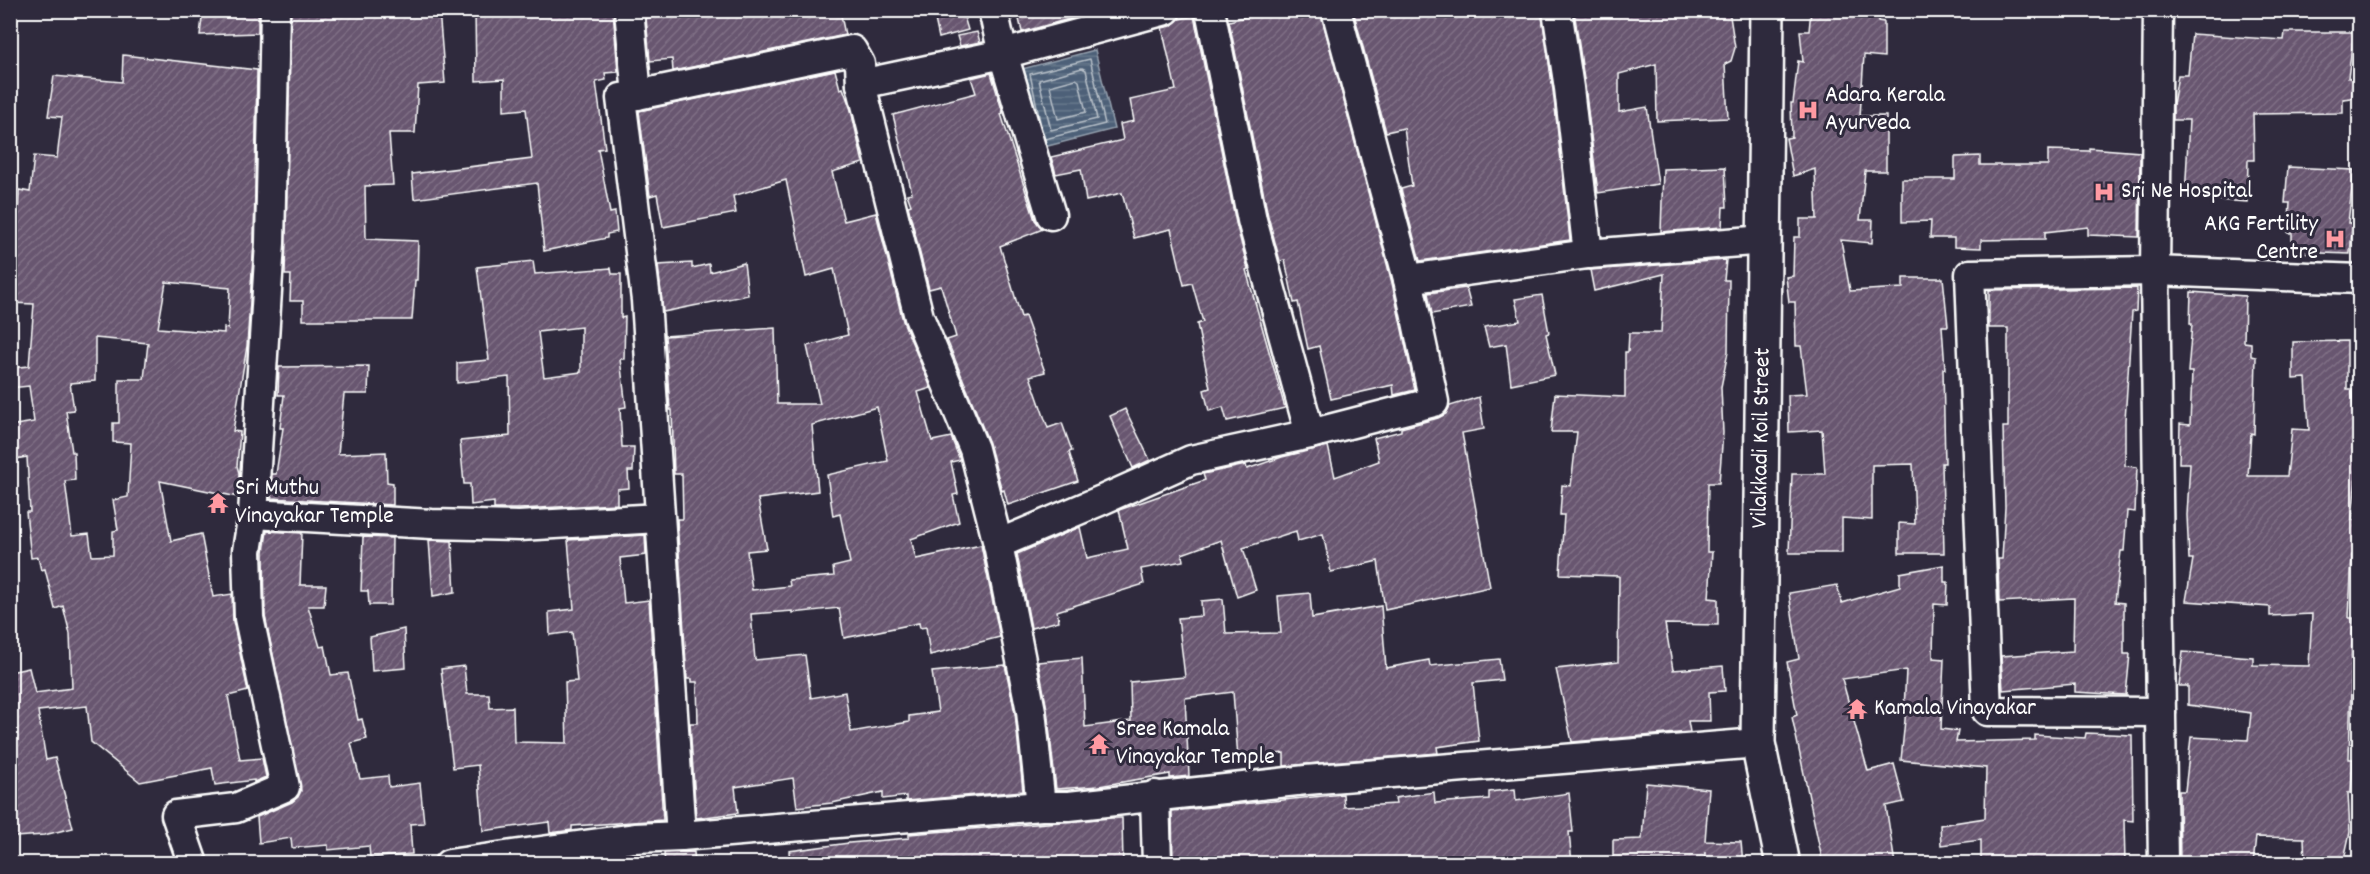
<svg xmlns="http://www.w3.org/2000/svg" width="2370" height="874" font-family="Dekko,sans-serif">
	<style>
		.water { fill: url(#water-rules); stroke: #94a0ae; stroke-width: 1.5 }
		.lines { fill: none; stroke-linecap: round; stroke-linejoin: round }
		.shore { stroke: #b8c0c9; stroke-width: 1.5 }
		.building { fill: url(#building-hatch); stroke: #fff; stroke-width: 1.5; fill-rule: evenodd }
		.minor-casing { stroke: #fff; stroke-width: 33 }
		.tertiary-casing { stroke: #fff; stroke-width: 38 }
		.minor { stroke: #2f2a3d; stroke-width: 28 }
		.tertiary { stroke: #2f2a3d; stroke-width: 33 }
		.labels { text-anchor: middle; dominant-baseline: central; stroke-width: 6; stroke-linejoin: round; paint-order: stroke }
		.poi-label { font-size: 24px; fill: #fff; stroke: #2f2a3d; text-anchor: start }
		.street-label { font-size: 24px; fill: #fff; stroke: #2f2a3d }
	</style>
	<defs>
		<pattern id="water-rules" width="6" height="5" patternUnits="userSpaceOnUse" patternTransform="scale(1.5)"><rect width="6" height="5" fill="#4d6178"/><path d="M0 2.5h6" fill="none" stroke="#68798c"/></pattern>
		<pattern id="building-hatch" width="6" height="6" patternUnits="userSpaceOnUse" patternTransform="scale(1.5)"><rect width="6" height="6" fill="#685770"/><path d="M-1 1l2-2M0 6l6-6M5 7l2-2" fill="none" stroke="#7f7085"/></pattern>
	</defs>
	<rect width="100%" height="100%" fill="#2f2a3d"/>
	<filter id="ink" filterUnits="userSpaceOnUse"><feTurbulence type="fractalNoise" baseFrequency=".0167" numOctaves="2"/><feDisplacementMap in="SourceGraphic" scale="12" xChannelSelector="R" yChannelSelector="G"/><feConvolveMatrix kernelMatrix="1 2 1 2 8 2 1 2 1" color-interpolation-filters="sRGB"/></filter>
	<g filter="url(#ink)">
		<!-- water -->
		<polygon class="water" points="1095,50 1114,129 1040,148 1022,69"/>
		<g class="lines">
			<!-- shore -->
			<g class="shore">
				<polygon points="1082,68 1086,70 1097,119 1051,130 1039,80"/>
				<polygon points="1076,79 1079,81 1086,112 1058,119 1050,86"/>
				<polyline points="1041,126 1030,74 1090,59 1105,124 1045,139"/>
			</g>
		</g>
		<!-- building -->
		<g class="building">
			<polygon points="203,10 258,10 258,33 200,35"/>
			<polygon points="291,10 439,10 445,83 418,85 415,133 389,133 393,185 365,186 366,239 418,241 417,280 415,280 412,320 303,320 303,301 290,301 291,275 285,275"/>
			<polygon points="475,10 613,10 618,72 605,73 606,80 596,82 605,148 598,149 610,213 615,212 617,232 607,234 607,238 544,251 537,183 414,199 412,174 532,159 526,109 504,111 504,79 476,81"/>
			<polygon points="666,10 840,10 845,35 673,71 672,59 650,61 646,18 667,15"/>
			<polygon points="933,10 962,10 968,30 939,38"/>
			<polygon points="1017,10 1083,10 1083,15 1022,32"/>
			<polygon points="1272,10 1320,10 1392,283 1415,390 1394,395 1393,385 1331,399 1319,346 1308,349 1298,302 1294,303 1285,260 1280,261 1268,216 1229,21"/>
			<polygon points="1353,10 1541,10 1553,90 1570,240 1420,261 1401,189 1412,186 1404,128 1386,132"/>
			<polygon points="1574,10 1729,10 1735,48 1731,61 1725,64 1728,118 1657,121 1656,64 1619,74 1619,112 1647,107 1658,184 1598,193 1585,86"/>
			<polygon points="1811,10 1878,10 1878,21 1884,22 1884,57 1864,55 1860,116 1886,116 1886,171 1865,171 1860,220 1873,220 1872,243 1841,240 1850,291 1903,288 1903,278 1943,278 1948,326 1942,326 1945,369 1943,369 1945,463 1942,463 1944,553 1899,553 1899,523 1915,524 1913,464 1872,465 1872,520 1842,518 1842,553 1789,553 1792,474 1825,474 1822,430 1789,432 1788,395 1807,394 1801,346 1796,346 1795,302 1789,302 1786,277 1793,276 1794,237 1800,237 1800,219 1817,219 1815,169 1793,176 1786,138 1792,137 1791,103 1793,103 1798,61 1803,62 1800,31 1809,31"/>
			<polygon points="1194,16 1236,223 1248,269 1246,270 1285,408 1227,421 1223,407 1209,411 1204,390 1210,388 1197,324 1203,322 1192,283 1184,285 1171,229 1134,238 1122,193 1086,201 1081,169 1056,174 1051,157 1123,140 1120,124 1134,121 1130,100 1176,90 1162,28 1171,26 1179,19"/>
			<polygon points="977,32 980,42 960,46 957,36"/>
			<polygon points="2285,32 2354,32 2348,78 2353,78 2352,98 2343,99 2343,113 2253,114 2254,160 2248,160 2247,202 2185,198 2189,120 2173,120 2173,105 2178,75 2188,75 2192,34 2284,40"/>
			<path d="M 123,55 L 257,70 L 254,242 L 247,346 L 233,431 L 240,432 L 237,466 L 239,473 L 238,497 L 160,481 L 171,541 L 201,534 L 213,597 L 232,594 L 233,621 L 248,691 L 228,696 L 240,760 L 262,758 L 266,777 L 254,782 L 254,780 L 215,785 L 212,768 L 140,782 L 91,742 L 87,706 L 38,711 L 46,760 L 55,758 L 73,828 L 44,835 L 15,837 L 15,835 L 10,835 L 10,672 L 29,668 L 35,693 L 72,688 L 70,634 L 63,606 L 55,609 L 45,569 L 41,570 L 38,557 L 31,558 L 26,512 L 30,512 L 27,457 L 10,460 L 10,426 L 34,422 L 29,386 L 10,388 L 10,368 L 29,366 L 34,304 L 10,303 L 10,237 L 17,237 L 19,190 L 30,192 L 34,156 L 57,158 L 62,117 L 48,116 L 54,76 L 122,82 ZM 166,282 L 230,288 L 228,329 L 224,328 L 224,333 L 158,328 ZM 95,338 L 148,343 L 144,379 L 119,379 L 119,423 L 113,423 L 113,442 L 131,443 L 128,497 L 113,500 L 118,530 L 113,531 L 113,555 L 92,556 L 89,534 L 72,536 L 65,481 L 75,480 L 74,452 L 72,452 L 66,411 L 74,410 L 70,383 L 95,381 Z"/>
			<path d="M 835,70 L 840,89 L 843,88 L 851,110 L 863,163 L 832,172 L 844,221 L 876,213 L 903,321 L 931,388 L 918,392 L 932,441 L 951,437 L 960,460 L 951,462 L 958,494 L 953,495 L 959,522 L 911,539 L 916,559 L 981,545 L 1000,637 L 930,655 L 926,627 L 920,628 L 919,623 L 844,638 L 839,608 L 793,613 L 793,611 L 751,614 L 755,660 L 805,655 L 811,698 L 845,692 L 851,732 L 909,722 L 909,716 L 938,712 L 932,672 L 1005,665 L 1015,713 L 1023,791 L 906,801 L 906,796 L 883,799 L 883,792 L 832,803 L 797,807 L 793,778 L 735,787 L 738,813 L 696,818 L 690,723 L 698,723 L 697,682 L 692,682 L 692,679 L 687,679 L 677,519 L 683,519 L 682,474 L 674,474 L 672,410 L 670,410 L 665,336 L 775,328 L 777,404 L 820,404 L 807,346 L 848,335 L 834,269 L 806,277 L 786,180 L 733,196 L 736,213 L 663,227 L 657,194 L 650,196 L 639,111 ZM 877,407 L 888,461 L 827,475 L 833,516 L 840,514 L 850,563 L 833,567 L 834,576 L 789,580 L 790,586 L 752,590 L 747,551 L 767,549 L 758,499 L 818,491 L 812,425 Z"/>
			<polygon points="991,73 1003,113 1001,114 1035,220 1043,229 1000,246 1021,317 1025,316 1045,372 1030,376 1048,428 1062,423 1072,451 1069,452 1078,481 1008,505 1004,490 1002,491 989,443 947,340 956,337 941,286 929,289 908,206 911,205 907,194 912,193 893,115 976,93 971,78"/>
			<polygon points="2089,148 2140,152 2139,237 2088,235 2088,227 2045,232 2045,239 1981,240 1981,248 1954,247 1954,238 1930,238 1931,221 1902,222 1902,179 1955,179 1955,157 1980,156 1980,165 2048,165 2048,150 2089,151"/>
			<polygon points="1725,167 1727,207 1723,207 1722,227 1661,232 1663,169"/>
			<polygon points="2288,167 2354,170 2348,223 2353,223 2350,254 2292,252 2292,233 2288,233 2290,203 2285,203"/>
			<polygon points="1726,260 1724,280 1729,280 1728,352 1721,387 1723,433 1719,483 1708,483 1707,552 1712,552 1709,598 1718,599 1718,625 1665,624 1673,670 1723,666 1725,691 1709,692 1710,721 1688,721 1690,732 1572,742 1556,669 1618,662 1619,576 1560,574 1564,515 1560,515 1562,485 1571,486 1577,432 1551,432 1555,394 1625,397 1625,352 1628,352 1629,333 1661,333 1664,274 1594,291 1590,270"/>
			<path d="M 533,261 L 535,274 L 611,268 L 612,274 L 621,274 L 621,318 L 625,317 L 624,359 L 620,359 L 626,407 L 620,408 L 622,447 L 634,447 L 633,471 L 628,471 L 629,488 L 617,489 L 617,504 L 519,509 L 494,509 L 494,502 L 471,505 L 470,484 L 464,484 L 460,441 L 510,436 L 509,377 L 457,383 L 457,363 L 489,360 L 477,267 ZM 581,327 L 581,372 L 544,377 L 538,332 Z"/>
			<polygon points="692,263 692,268 709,264 710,272 744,263 748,295 663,312 658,265"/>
			<polygon points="1466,288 1471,307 1432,314 1428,293"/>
			<polygon points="2137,288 2136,311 2132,312 2125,420 2125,466 2137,467 2135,512 2127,511 2124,551 2121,551 2115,602 2124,603 2124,654 2130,654 2126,695 2075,692 2075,684 2003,690 2001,656 2073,651 2074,598 1999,602 1998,559 2002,559 2005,507 2003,427 2008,427 2008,328 1989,328 1989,290"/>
			<polygon points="2191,292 2245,296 2244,342 2251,343 2251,356 2256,357 2254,434 2251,433 2248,476 2287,476 2292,429 2309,430 2306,378 2293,379 2293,342 2347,341 2347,389 2352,389 2355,432 2360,433 2352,520 2359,521 2359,555 2352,555 2349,618 2353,618 2349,759 2353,759 2351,793 2348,793 2350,832 2343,864 2305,864 2304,838 2256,837 2253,864 2180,864 2179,791 2185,791 2191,737 2248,740 2251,713 2188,705 2188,686 2179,686 2183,652 2253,657 2253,665 2309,666 2312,614 2270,616 2270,607 2186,601 2193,559 2189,559 2187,515 2190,463 2179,463 2180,424 2190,425 2192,372 2188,372 2192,324 2190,324"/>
			<polygon points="1542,295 1549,333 1546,334 1555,375 1511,384 1506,344 1489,347 1484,327 1520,321 1515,299"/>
			<polygon points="369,366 368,394 344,394 338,454 386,452 387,482 393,483 393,505 271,498 272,474 276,474 283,428 280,428 284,395 278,395 279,367"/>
			<polygon points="1479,397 1484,429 1462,433 1490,587 1385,610 1378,561 1331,572 1323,534 1298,541 1296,531 1243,548 1256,590 1237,597 1221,540 1182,554 1183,561 1141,569 1144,584 1057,611 1059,621 1031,628 1017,554 1080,527 1087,558 1128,549 1119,510 1205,480 1203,474 1246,465 1247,469 1282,457 1328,446 1335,477 1379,461 1374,438 1401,431 1401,428 1438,418 1446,414 1450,406"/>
			<polygon points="1125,409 1150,460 1133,468 1110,416"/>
			<polygon points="267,531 302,533 300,585 326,585 324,606 308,606 320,647 325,646 331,675 348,673 358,720 362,719 367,739 351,743 360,779 388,776 389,787 420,783 424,823 410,824 412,854 370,858 369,846 328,850 328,845 292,848 291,838 259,843 257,817 292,802 298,797 301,791 265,616 264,552"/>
			<polygon points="645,535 646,555 620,558 624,603 649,600 663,820 572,826 572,830 550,833 549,822 483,831 478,765 453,768 441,669 464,666 467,694 489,694 490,708 513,707 514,742 567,743 565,682 577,681 572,632 550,635 549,612 574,609 568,540"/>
			<polygon points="363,537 392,538 391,605 369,605 368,591 361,591"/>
			<polygon points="429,540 452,541 455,592 433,596"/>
			<polygon points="1944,565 1944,582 1948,582 1947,605 1934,604 1933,658 1944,659 1941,729 1958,731 1956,742 2035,740 2035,735 2085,738 2086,733 2132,735 2133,821 2124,820 2125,864 1981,864 1981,840 1941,845 1940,825 1985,818 1986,768 1901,760 1906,710 1904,710 1906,670 1842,679 1868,771 1894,764 1904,802 1886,806 1895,864 1823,864 1792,717 1797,715 1787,662 1799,659 1789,593 1837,585 1842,603 1900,586 1900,573"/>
			<polygon points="1310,593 1312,618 1381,606 1386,668 1429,660 1430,666 1499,659 1502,680 1473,683 1479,741 1437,747 1438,753 1284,766 1284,753 1238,758 1233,692 1185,698 1189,776 1170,778 1170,774 1099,786 1056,789 1047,709 1038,662 1082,658 1085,727 1131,721 1130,682 1185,677 1178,618 1202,616 1201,601 1223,599 1226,634 1281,633 1278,596"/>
			<polygon points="404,629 406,668 372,671 370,637"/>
			<polygon points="1646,783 1709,789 1705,841 1741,842 1743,864 1705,864 1705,852 1704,860 1613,860 1613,840 1642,839"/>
			<polygon points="1515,789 1516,801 1569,793 1573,832 1569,832 1572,864 1495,864 1494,859 1448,864 1173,864 1172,811 1343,794 1344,807 1396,804 1395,798 1434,792 1435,803 1489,799 1489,792"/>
			<polygon points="1112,818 1122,818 1123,864 790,864 789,851 849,843 909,838 909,834"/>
			<polygon points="694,852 695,864 665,864 664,853"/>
		</g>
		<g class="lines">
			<defs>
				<g id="minor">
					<polyline points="275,10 270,243 253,514 432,524 519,526 659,518"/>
					<polyline points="629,10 637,95 621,98 646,300 681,836"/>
					<polyline points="993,10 1003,54 1051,215"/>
					<polyline points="1210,10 1252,220 1310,434"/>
					<polyline points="1557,10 1569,88 1588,254"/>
					<polyline points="2158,10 2155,271 2163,864"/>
					<polyline points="861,84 1003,54 1166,10"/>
					<polyline points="637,95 852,50 860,64 861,84 919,317 974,449 998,544 1031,711 1041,806"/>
					<polyline points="1408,279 1588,254 1765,240"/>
					<polyline points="998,544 1102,500 1191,460 1310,434 1434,402 1408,279 1336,10"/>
					<polyline points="2161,712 1987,711 1970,274 2155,271 2360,279"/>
					<polyline points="1155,795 1157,864"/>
					<polyline points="193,864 176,815 236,808 285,787 249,618 247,551 253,514"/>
					<polyline points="449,864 635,838 681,836 1041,806 1069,806 1306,780 1758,743"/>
				</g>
				<polyline id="tertiary" points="1767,10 1758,743 1783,864"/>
			</defs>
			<!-- minor casing -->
			<use href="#minor" class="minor-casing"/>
			<!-- tertiary casing -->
			<use href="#tertiary" class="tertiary-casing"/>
			<!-- minor -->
			<use href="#minor" class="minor"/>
			<!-- tertiary -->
			<use href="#tertiary" class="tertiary"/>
		</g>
	</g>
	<!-- icons -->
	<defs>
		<symbol id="hospital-bare" viewBox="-9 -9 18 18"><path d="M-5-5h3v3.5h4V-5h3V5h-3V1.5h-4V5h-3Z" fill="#ff9aa2" stroke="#2f2a3d" stroke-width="2.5" paint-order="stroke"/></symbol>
		<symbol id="temple-bare" viewBox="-9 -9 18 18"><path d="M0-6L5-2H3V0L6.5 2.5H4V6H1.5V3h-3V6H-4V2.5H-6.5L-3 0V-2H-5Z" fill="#ff9aa2" stroke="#2f2a3d" stroke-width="2.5" paint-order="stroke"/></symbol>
	</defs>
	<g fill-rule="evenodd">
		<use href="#hospital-bare" x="1793" y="95" width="30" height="30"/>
		<use href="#hospital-bare" x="2089" y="177" width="30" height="30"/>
		<use href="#hospital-bare" x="2320" y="224" width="30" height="30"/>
		<use href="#temple-bare" x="203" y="488" width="30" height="30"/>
		<use href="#temple-bare" x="1842" y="694" width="30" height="30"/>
		<use href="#temple-bare" x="1084" y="729" width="30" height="30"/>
	</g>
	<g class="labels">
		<!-- poi labels -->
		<g class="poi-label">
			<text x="1825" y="96">Adara Kerala<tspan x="1825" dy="28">Ayurveda</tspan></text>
			<text x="2121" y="192">Sri Ne Hospital</text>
			<text x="2318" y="225" text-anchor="end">AKG Fertility<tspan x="2318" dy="28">Centre</tspan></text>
			<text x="235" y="489">Sri Muthu<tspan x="235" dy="28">Vinayakar Temple</tspan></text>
			<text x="1874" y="709">Kamala Vinayakar</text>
			<text x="1116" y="730">Sree Kamala<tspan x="1116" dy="28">Vinayakar Temple</tspan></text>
		</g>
		<!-- street labels -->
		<g class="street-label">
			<text transform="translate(1762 438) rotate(-89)">Vilakkadi Koil Street</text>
		</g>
	</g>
	<!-- margin -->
	<rect width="2370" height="874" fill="none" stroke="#2f2a3d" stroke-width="36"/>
	<rect x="18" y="18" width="2334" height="838" fill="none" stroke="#fff" stroke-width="2" filter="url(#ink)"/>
</svg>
